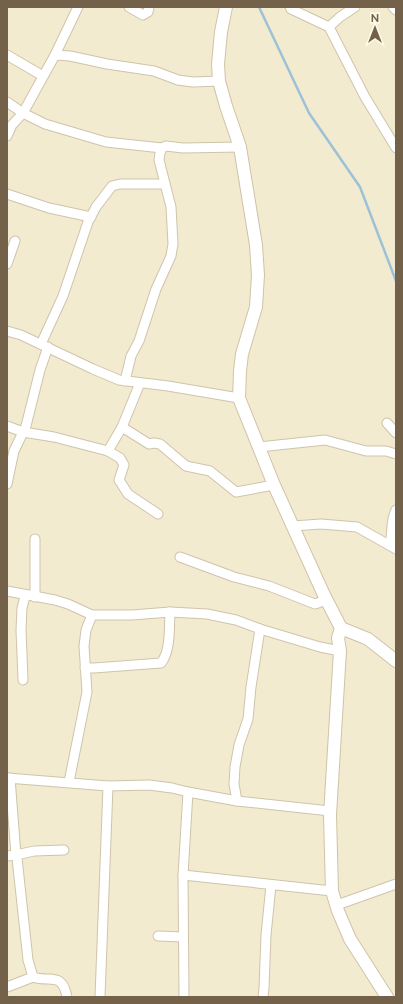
<svg xmlns="http://www.w3.org/2000/svg" width="403" height="1004" font-family="Raleway,sans-serif">
	<style>
		.residential { fill: #f3ebd0 }
		.lines { fill: none; stroke-linecap: round; stroke-linejoin: round }
		.stream { stroke: #9dc1d6; stroke-width: 2.5 }
		.street-casing { stroke: #cfc3ac; stroke-width: 11 }
		.secondary-casing { stroke: #d0c2a7; stroke-width: 14 }
		.street { stroke: #fff; stroke-width: 9 }
		.secondary { stroke: #fff; stroke-width: 12 }
	</style>
	<rect width="100%" height="100%" fill="#fcf7e2"/>
	<!-- residential -->
	<rect class="residential" x="7" y="7" width="389" height="990"/>
	<g class="lines">
		<!-- stream -->
		<polyline class="stream" points="259,7 309,113 360,187 396,281"/>
		<defs>
			<g id="street">
				<polyline points="129,7 143,15 148,12 149,7"/>
				<polyline points="290,7 291,9 329,27 340,17 355,7"/>
				<polyline points="393,7 396,10"/>
				<polyline points="329,27 365,97 396,148"/>
				<polyline points="7,55 43,76"/>
				<polyline points="55,55 70,56 107,64 154,71 178,80 193,82 219,81"/>
				<polyline points="7,102 23,113 45,124 106,142 162,148 166,146 183,148 240,147"/>
				<polyline points="7,136 12,125 23,113 55,55 78,7"/>
				<polyline points="7,194 49,208 91,217"/>
				<polyline points="7,264 15,241"/>
				<polyline points="7,331 21,335 93,369 119,380 168,386 239,398"/>
				<polyline points="41,344 63,296 88,222 96,207 112,186 120,184 165,184"/>
				<polyline points="125,381 131,356 139,341 156,289 171,256 173,244 171,207 159,160 160,153 162,148"/>
				<polyline points="387,423 396,433"/>
				<polyline points="7,426 23,432 54,437 108,451 122,427 140,383"/>
				<polyline points="122,427 149,444 154,443 160,444 186,466 210,471 236,492 274,485"/>
				<polyline points="259,447 325,440 366,451 386,451 396,454"/>
				<polyline points="108,451 120,458 124,465 119,480 128,494 158,514"/>
				<polyline points="7,484 14,451 26,426 40,370 48,347"/>
				<polyline points="293,526 321,524 357,527 396,549"/>
				<path d="M 390,544 C 393,532 390,521 396,510"/>
				<polyline points="180,557 234,577 269,586 315,604 326,600"/>
				<polyline points="7,591 55,600 68,604 92,615 132,615 170,612 207,614 236,620 260,629 320,647 340,651"/>
				<polyline points="35,597 35,539"/>
				<path d="M 85,668 L 94,668 L 161,663 C 171,651 169,627 170,612"/>
				<polyline points="23,680 21,630 22,608 25,596"/>
				<polyline points="7,778 108,786 149,785 172,788 188,792"/>
				<polyline points="69,782 87,692 84,646 86,630 92,615"/>
				<polyline points="237,801 234,784 235,767 239,745 248,719 251,687 260,629"/>
				<path d="M 64,850 L 34,851 L 16,855 L 17,858 L 28,960 L 33,977 C 50,983 62,971 67,997"/>
				<polyline points="7,856 16,855 10,778"/>
				<polyline points="183,875 332,891"/>
				<polyline points="337,905 396,884"/>
				<polyline points="158,936 183,937"/>
				<polyline points="7,987 33,977"/>
				<polyline points="100,997 108,786"/>
				<polyline points="184,997 183,875 188,792 237,801 330,811"/>
				<polyline points="263,997 264,988 266,935 271,885"/>
			</g>
			<g id="secondary">
				<polyline points="226,7 221,32 218,64 219,81 226,106 240,147 256,245 258,275 256,307 242,354 240,371 239,398 274,485 324,595 341,628 338,638 340,651 330,815 332,891 338,911 350,939 387,997"/>
				<polyline points="341,628 368,639 396,661"/>
			</g>
		</defs>
		<!-- street casing -->
		<use href="#street" class="street-casing"/>
		<!-- secondary casing -->
		<use href="#secondary" class="secondary-casing"/>
		<!-- street -->
		<use href="#street" class="street"/>
		<!-- secondary -->
		<use href="#secondary" class="secondary"/>
	</g>
	<!-- border -->
	<rect width="403" height="1004" fill="none" stroke="#736149" stroke-width="16"/>
	<!-- north arrow -->
	<g transform="translate(375 28)" stroke="#fffbe8" stroke-width="3" paint-order="stroke">
	<path d="M0-3L7 15L0 10L-7 15Z" fill="#736149"/>
	<text y="-6" font-size="11" font-weight="bold" text-anchor="middle" fill="#736149">N</text>
	</g>
</svg>
